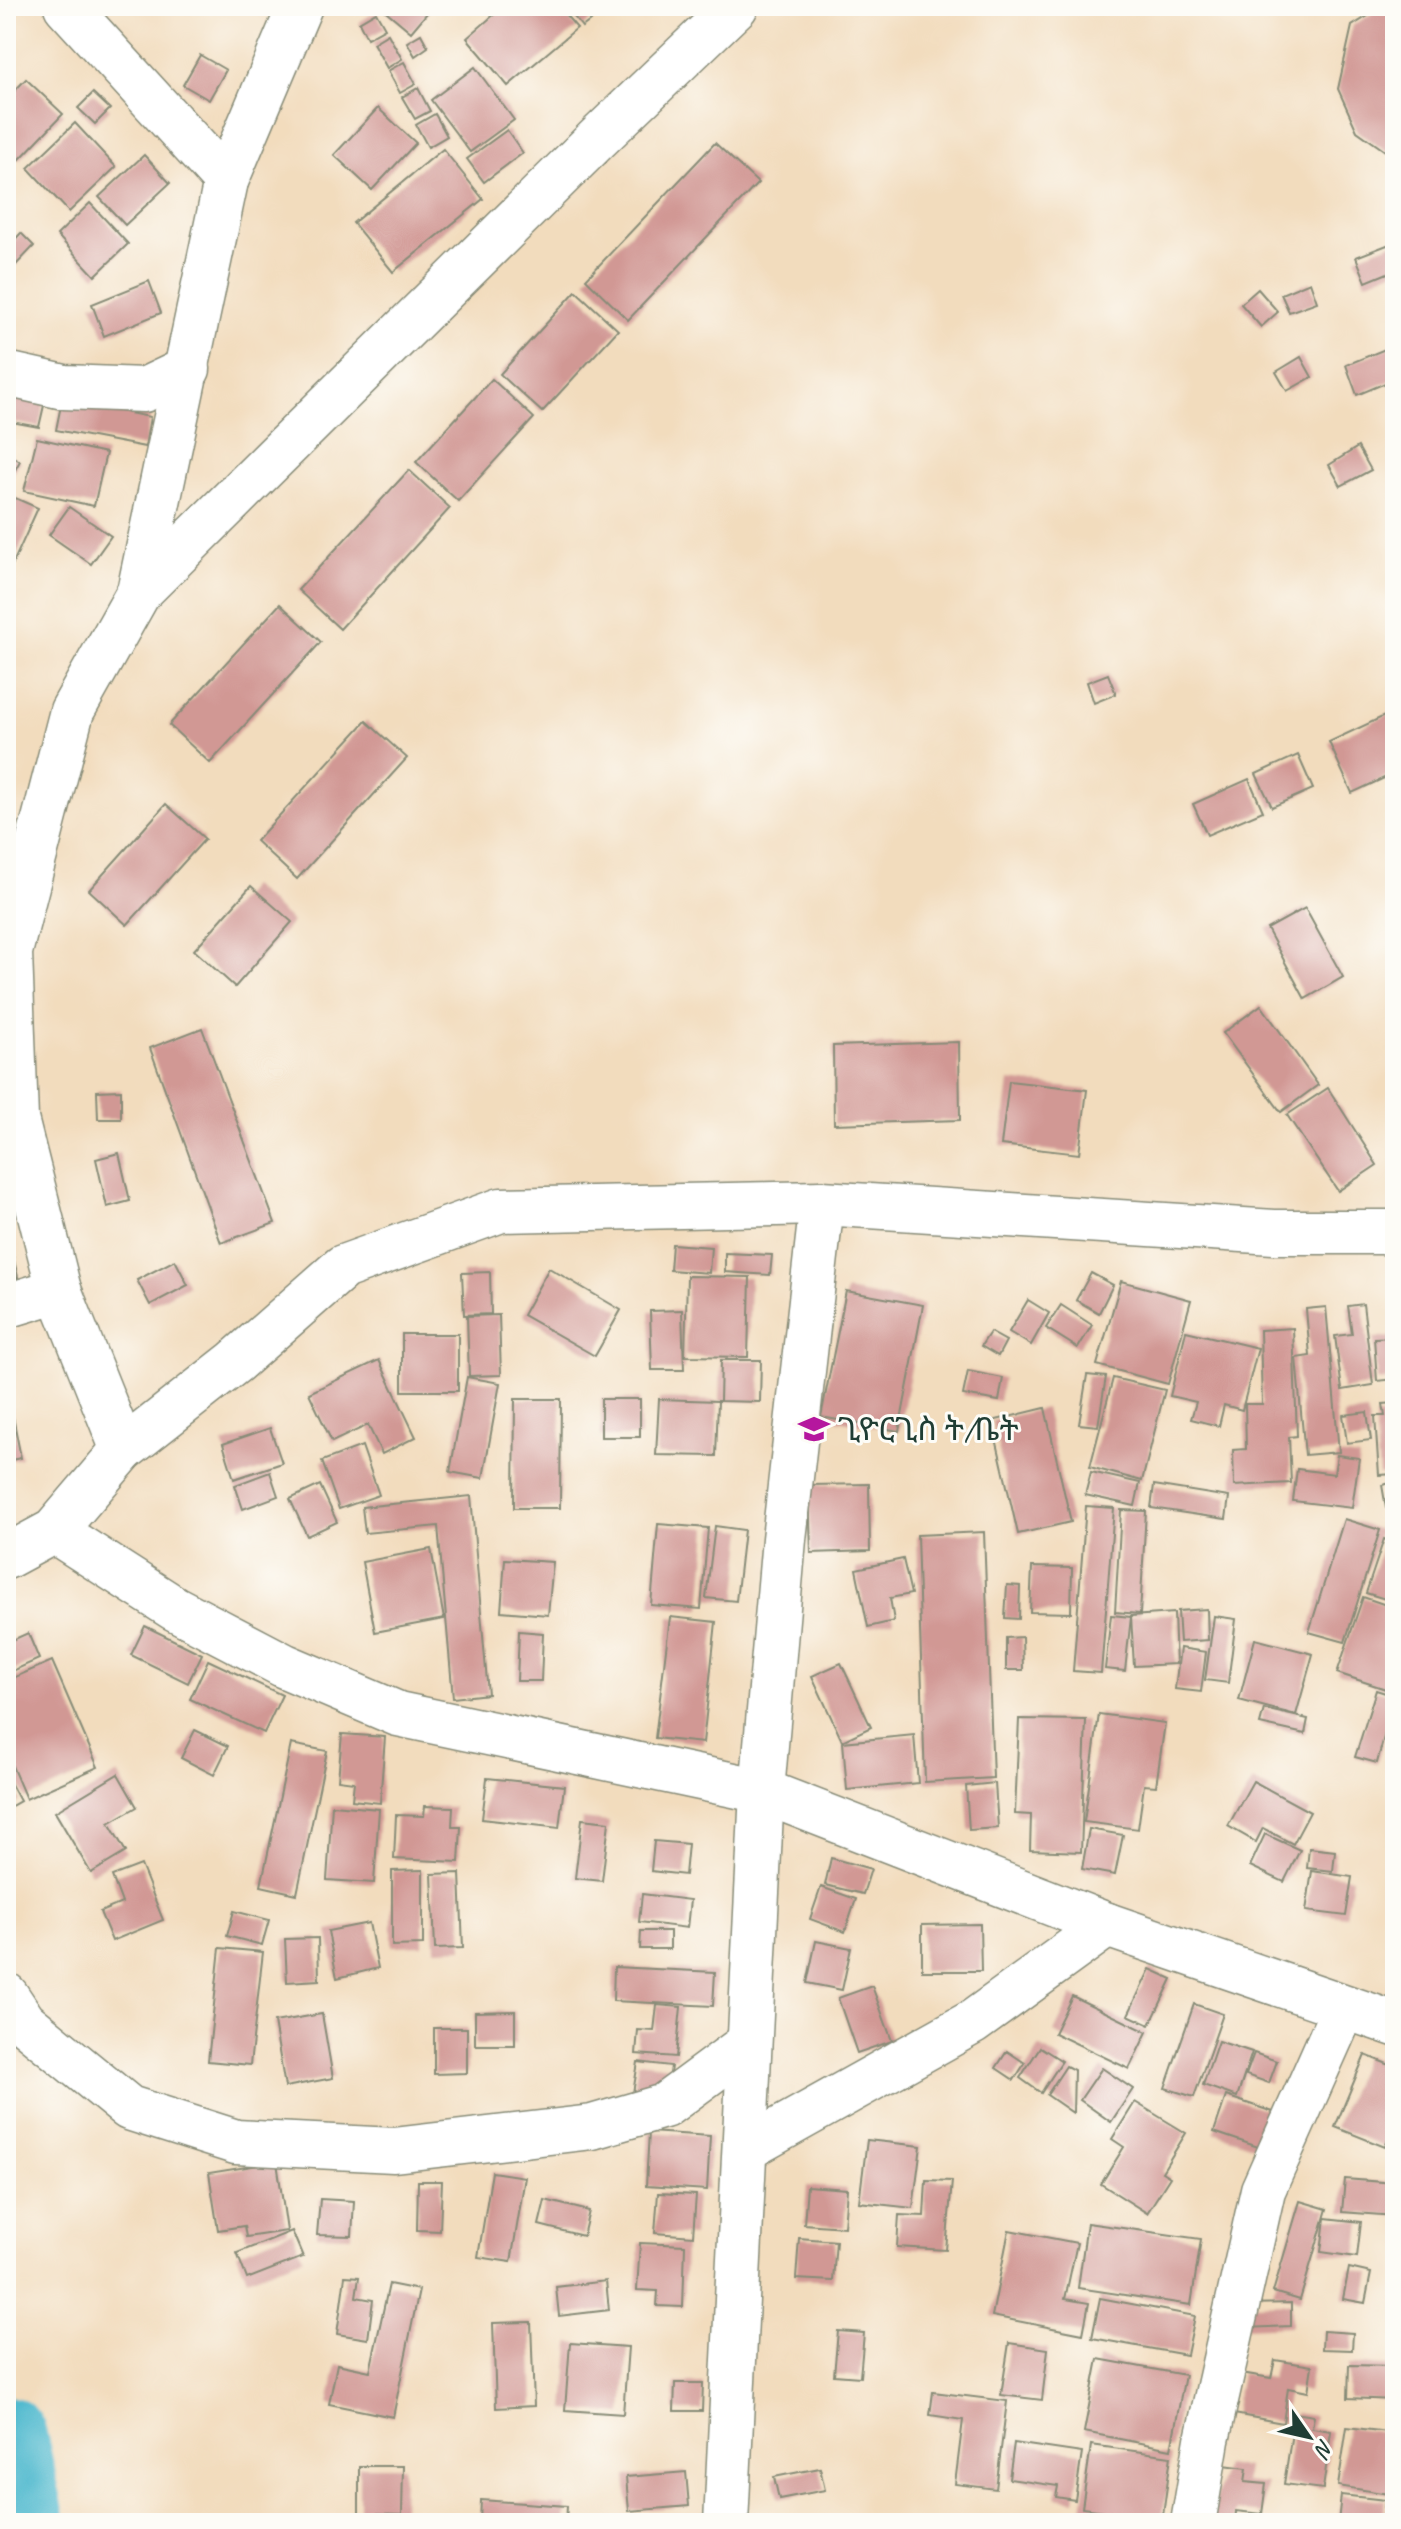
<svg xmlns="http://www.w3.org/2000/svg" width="1401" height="2529" font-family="Caveat,'Noto Sans Ethiopic',sans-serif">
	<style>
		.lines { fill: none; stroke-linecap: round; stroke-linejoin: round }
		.river { stroke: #51bacf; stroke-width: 82 }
		.building { fill: #d19894 }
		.minor-casing { stroke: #888c78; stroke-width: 47 }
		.minor { stroke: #fff; stroke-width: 44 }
		.labels { text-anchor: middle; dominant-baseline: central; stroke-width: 6; stroke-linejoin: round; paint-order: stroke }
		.poi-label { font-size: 32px; fill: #1f3d34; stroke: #fdfcf7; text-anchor: start }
	</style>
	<rect width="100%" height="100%" fill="#fdfcf7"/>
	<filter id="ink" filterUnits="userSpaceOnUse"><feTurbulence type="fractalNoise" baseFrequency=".0125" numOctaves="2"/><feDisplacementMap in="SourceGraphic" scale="16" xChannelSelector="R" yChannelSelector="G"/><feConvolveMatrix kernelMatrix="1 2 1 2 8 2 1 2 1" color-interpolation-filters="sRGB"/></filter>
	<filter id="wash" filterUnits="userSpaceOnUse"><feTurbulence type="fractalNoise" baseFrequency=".006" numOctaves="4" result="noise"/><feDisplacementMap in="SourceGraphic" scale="32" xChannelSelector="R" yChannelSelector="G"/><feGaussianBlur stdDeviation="1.8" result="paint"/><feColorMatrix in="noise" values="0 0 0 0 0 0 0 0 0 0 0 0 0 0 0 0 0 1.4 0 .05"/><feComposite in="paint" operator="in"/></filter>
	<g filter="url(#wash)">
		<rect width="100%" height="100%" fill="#f2dcbd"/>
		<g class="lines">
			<!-- river -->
			<polyline class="river" points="6,2437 25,2523"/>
		</g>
		<g id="blocks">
			<!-- building -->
			<g class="building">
				<polygon points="390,6 433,6 411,32 386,11"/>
				<polygon points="504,6 558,6 577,28 508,86 467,38"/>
				<polygon points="566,6 610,6 582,27"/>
				<polygon points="1384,6 1395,6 1395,153 1388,153 1357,131 1338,89 1352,26"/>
				<polygon points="376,12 385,28 367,38 359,22"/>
				<polygon points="388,34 402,59 387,68 373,43"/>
				<polygon points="421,34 428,47 415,56 407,42"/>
				<polygon points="200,55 226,70 209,100 183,85"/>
				<polygon points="404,62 416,84 400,93 388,71"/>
				<polygon points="475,67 514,120 470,152 431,100"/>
				<polygon points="26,79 63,114 19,160 6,148 6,100"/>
				<polygon points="418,88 430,111 415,119 402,97"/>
				<polygon points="93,93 110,109 95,124 78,108"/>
				<polygon points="378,108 416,143 372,190 334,155"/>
				<polygon points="435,114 447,136 428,147 416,125"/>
				<polygon points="75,123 116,167 69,212 28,168"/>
				<polygon points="507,130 523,153 484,182 467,159"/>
				<polygon points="715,143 758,183 628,320 586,279"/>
				<polygon points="443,149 483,199 393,272 353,223"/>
				<polygon points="144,155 170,183 125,225 99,197"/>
				<polygon points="6,157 17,168 6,179"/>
				<polygon points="90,203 128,244 95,276 57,235"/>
				<polygon points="21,233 34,246 15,266 6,257 6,249"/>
				<polygon points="1395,242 1395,270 1366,282 1356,257"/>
				<polygon points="149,281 161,313 104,336 92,304"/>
				<polygon points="1310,282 1317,302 1289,312 1281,294"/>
				<polygon points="1258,289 1278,312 1261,327 1241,304"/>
				<polygon points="576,291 618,330 542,412 500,374"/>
				<polygon points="1395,345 1395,379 1357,395 1346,365"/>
				<polygon points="1301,357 1312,377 1287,391 1276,372"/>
				<polygon points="492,379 534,418 458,501 416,462"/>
				<polygon points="6,394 45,401 39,427 6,421"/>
				<polygon points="62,400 150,417 145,447 56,430"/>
				<polygon points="37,438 106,453 94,506 24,491"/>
				<polygon points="1358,447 1371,470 1341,486 1329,465"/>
				<polygon points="6,453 20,461 6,486"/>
				<polygon points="409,470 450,508 340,629 298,590"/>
				<polygon points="6,494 38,508 10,570 6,568"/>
				<polygon points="69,507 111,536 91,564 49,535"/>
				<polygon points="280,604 321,642 210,763 169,725"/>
				<polygon points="1108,674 1116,694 1094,703 1087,682"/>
				<polygon points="1395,711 1395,773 1352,793 1329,742"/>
				<polygon points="366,721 407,758 297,879 256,841"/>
				<polygon points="1298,755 1313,789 1272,807 1256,774"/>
				<polygon points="1249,779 1263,811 1207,835 1193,804"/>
				<polygon points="166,804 205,839 127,925 89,890"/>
				<polygon points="251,886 292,922 235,987 194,950"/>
				<polygon points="1305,908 1343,977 1305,999 1267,929"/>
				<polygon points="1261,1005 1318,1085 1281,1112 1223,1033"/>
				<polygon points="202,1028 275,1223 221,1243 150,1048"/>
				<polygon points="959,1042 960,1120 834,1124 833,1046"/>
				<polygon points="1009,1081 1087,1090 1079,1154 1001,1145"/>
				<polygon points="1328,1088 1377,1165 1338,1191 1287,1115"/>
				<polygon points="121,1090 121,1119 98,1119 97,1091"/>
				<polygon points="119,1153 130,1201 107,1207 96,1159"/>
				<polygon points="672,1244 711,1247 709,1273 670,1270"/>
				<polygon points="12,1252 18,1277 6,1280 6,1254"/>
				<polygon points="725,1253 772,1255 770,1275 725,1272"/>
				<polygon points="175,1260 188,1285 150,1305 137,1280"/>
				<polygon points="549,1268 621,1310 595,1356 523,1315"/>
				<polygon points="490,1272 491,1314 464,1315 462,1273"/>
				<polygon points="1091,1273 1113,1285 1099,1313 1076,1300"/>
				<polygon points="687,1276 750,1277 748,1357 685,1356"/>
				<polygon points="1121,1281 1191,1300 1168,1384 1097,1365"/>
				<polygon points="846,1291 923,1305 899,1431 821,1417"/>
				<polygon points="1028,1300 1049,1313 1031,1345 1009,1332"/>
				<polygon points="1363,1304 1373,1385 1342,1390 1335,1336 1352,1334 1348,1306"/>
				<polygon points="1061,1305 1092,1325 1078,1348 1046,1328"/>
				<polygon points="1326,1307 1339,1452 1305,1455 1296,1358 1310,1356 1306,1309"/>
				<polygon points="682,1310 684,1370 652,1370 650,1311"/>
				<polygon points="499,1315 501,1375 469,1376 467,1316"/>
				<polygon points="1293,1328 1297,1436 1289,1437 1291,1483 1234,1486 1233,1450 1246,1449 1245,1404 1262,1404 1260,1330"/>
				<polygon points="1186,1331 1258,1348 1242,1410 1224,1405 1219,1426 1191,1419 1196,1402 1170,1396"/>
				<polygon points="990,1332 1006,1341 998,1356 981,1346"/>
				<rect x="402" y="1334" width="56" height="57"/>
				<polygon points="1395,1337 1395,1379 1377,1381 1374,1338"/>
				<polygon points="379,1360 416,1437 382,1454 368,1425 332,1442 309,1393"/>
				<polygon points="721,1360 761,1360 760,1402 720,1401"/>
				<polygon points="968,1371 1003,1378 999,1401 963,1395"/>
				<polygon points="1087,1375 1106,1377 1098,1426 1079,1424"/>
				<polygon points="467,1377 500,1383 483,1478 450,1472"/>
				<polygon points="1113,1378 1165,1390 1142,1481 1090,1467"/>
				<polygon points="515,1399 561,1399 560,1508 514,1508"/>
				<rect x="601" y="1399" width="39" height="38"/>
				<polygon points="659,1399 718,1401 716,1456 656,1455"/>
				<polygon points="6,1401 10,1401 21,1458 6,1461"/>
				<polygon points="1395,1403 1395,1474 1379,1475 1375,1416 1385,1416 1383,1404"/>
				<polygon points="1045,1408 1071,1522 1018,1534 992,1421"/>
				<polygon points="1367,1412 1371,1440 1347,1443 1343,1415"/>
				<polygon points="270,1428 282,1463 234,1479 223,1444"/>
				<polygon points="362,1446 379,1495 339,1509 322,1461"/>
				<polygon points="1337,1455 1359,1458 1352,1508 1293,1501 1297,1469 1334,1474"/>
				<polygon points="270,1472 278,1496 243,1509 235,1485"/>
				<polygon points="1091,1472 1140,1483 1135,1506 1085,1495"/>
				<polygon points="1395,1482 1395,1505 1386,1508 1382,1485"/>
				<polygon points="869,1484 870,1551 811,1553 809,1485"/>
				<polygon points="320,1485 337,1522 307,1536 290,1499"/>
				<polygon points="1154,1485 1229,1497 1226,1519 1151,1508"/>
				<polygon points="471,1496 488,1694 453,1698 438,1526 365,1533 362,1507"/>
				<polygon points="1086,1506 1114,1508 1101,1673 1073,1671"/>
				<polygon points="1121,1510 1146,1511 1140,1614 1115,1612"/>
				<polygon points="1344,1519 1380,1530 1345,1642 1309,1632"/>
				<polygon points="658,1524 708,1528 701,1609 651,1605"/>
				<polygon points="715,1526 744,1530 736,1601 706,1598"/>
				<polygon points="984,1532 993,1778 925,1782 917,1535"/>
				<polygon points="1384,1539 1395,1543 1395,1602 1366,1593"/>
				<polygon points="431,1549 444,1619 375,1632 362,1562"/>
				<polygon points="505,1559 553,1562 548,1615 501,1611"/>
				<polygon points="903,1559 911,1594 890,1598 894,1621 868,1627 856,1569"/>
				<polygon points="1032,1567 1072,1568 1071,1613 1030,1612"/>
				<polygon points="1007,1585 1020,1586 1019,1619 1005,1618"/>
				<polygon points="1363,1597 1395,1608 1395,1692 1337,1673"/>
				<polygon points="1207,1609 1208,1640 1180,1642 1178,1611"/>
				<polygon points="1174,1613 1176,1664 1134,1666 1131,1616"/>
				<polygon points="1111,1615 1131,1617 1125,1671 1105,1669"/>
				<polygon points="1214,1616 1236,1619 1228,1683 1205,1680"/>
				<polygon points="670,1617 716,1622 703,1743 655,1738"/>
				<polygon points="145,1626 202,1654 188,1683 131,1655"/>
				<polygon points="519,1631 543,1633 541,1681 517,1681"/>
				<polygon points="28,1633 39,1659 6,1674 6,1643"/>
				<polygon points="1022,1637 1023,1670 1006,1670 1006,1638"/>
				<polygon points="1255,1639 1313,1654 1296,1715 1239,1700"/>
				<polygon points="1180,1648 1206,1652 1201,1692 1175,1689"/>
				<polygon points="208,1660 282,1695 264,1733 190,1699"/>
				<polygon points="52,1661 98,1767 26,1799 6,1752 6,1681"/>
				<polygon points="841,1663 871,1727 842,1741 812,1676"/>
				<polygon points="1376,1690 1395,1696 1377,1763 1355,1757"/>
				<polygon points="1264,1709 1308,1719 1305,1734 1260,1724"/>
				<polygon points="1099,1714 1165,1723 1156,1786 1144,1785 1138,1829 1084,1822"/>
				<polygon points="1019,1719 1086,1720 1081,1852 1030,1850 1031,1815 1015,1814"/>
				<polygon points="195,1730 228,1746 214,1775 181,1758"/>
				<polygon points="342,1734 385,1737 380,1803 352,1800 354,1782 338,1780"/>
				<polygon points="914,1735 918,1783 847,1790 843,1742"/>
				<polygon points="291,1744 327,1751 297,1894 261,1886"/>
				<polygon points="118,1774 137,1807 109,1823 126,1852 91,1873 55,1812"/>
				<polygon points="6,1775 20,1801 6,1809"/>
				<polygon points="487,1778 564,1786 559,1828 482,1819"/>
				<polygon points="1253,1781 1310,1812 1293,1844 1263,1828 1256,1842 1228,1826"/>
				<polygon points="995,1783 998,1828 969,1830 966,1786"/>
				<polygon points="332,1805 379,1809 374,1883 327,1880"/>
				<polygon points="425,1806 453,1807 452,1827 461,1827 459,1862 394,1859 396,1815 424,1816"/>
				<polygon points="582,1819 609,1822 602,1881 575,1878"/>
				<polygon points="1089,1829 1123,1835 1115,1875 1082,1869"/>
				<polygon points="1265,1834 1300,1850 1284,1882 1250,1866"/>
				<polygon points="654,1841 688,1844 685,1875 651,1871"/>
				<polygon points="1309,1848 1335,1851 1333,1871 1307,1868"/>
				<polygon points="831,1858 871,1869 863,1894 825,1885"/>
				<polygon points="141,1865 163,1920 112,1941 100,1912 122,1903 112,1876"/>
				<polygon points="423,1870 423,1945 392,1946 392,1871"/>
				<polygon points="1312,1871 1352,1877 1346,1916 1306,1911"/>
				<polygon points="460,1873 463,1948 435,1949 432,1874"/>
				<polygon points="821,1887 856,1899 845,1932 810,1919"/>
				<polygon points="642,1894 690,1900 687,1928 639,1922"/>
				<polygon points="234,1911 269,1920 262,1945 227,1936"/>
				<polygon points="369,1923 378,1968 337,1978 328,1931"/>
				<polygon points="980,1924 981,1971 922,1971 922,1925"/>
				<polygon points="641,1931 670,1931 670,1949 640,1949"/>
				<polygon points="318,1938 319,1980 287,1982 285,1939"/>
				<polygon points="816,1941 851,1948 842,1990 807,1983"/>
				<polygon points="220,1948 263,1952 250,2065 208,2061"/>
				<polygon points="614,1967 715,1972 713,2006 613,2001"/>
				<polygon points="1150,1969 1172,1979 1150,2025 1128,2015"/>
				<polygon points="872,1986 892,2041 857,2053 838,1998"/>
				<polygon points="1072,1996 1147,2032 1129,2069 1054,2033"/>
				<polygon points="1194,2004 1223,2014 1194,2097 1165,2088"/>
				<polygon points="657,2005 681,2007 676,2057 636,2054 638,2030 654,2031"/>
				<polygon points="515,2011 515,2045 475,2045 475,2012"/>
				<polygon points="322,2014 333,2078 285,2087 274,2022"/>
				<polygon points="434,2028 467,2028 467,2073 434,2074"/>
				<polygon points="1218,2041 1252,2052 1237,2097 1203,2085"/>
				<polygon points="1040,2047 1062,2061 1041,2093 1020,2078"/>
				<polygon points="1007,2051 1025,2063 1014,2080 996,2068"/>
				<polygon points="1254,2053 1277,2061 1269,2083 1246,2075"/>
				<polygon points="1365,2055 1395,2067 1395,2123 1385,2147 1335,2127"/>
				<polygon points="638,2062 671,2066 667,2096 633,2093"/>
				<polygon points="1066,2066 1074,2070 1073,2113 1047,2095"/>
				<polygon points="1102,2068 1133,2089 1111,2122 1080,2100"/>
				<polygon points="1226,2096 1273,2112 1261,2148 1214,2132"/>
				<polygon points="1135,2102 1186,2133 1162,2172 1170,2177 1147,2213 1101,2184 1124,2147 1112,2139"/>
				<polygon points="649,2132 710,2136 707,2190 646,2186"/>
				<polygon points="867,2140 921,2146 913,2208 859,2202"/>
				<polygon points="277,2162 287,2231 246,2237 244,2226 218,2230 209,2173"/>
				<polygon points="492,2172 525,2177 511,2262 478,2257"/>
				<polygon points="1345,2179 1395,2183 1395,2216 1342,2212"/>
				<polygon points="926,2180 952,2181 946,2250 897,2247 899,2215 924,2216"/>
				<polygon points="418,2181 442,2181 440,2231 417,2230"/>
				<polygon points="807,2186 847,2189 844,2227 804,2224"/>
				<polygon points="658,2193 696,2195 693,2236 655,2233"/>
				<polygon points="320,2199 354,2201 352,2236 317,2235"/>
				<polygon points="545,2200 589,2211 583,2236 539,2225"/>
				<polygon points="1300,2201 1327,2209 1300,2300 1273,2292"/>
				<polygon points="1325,2218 1361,2222 1357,2257 1321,2252"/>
				<polygon points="1087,2223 1201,2239 1191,2305 1078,2288"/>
				<polygon points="1009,2230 1077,2243 1065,2299 1089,2303 1083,2334 992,2316"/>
				<polygon points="292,2231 303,2257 247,2279 237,2253"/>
				<polygon points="799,2238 836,2241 833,2281 796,2279"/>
				<polygon points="640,2243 685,2245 683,2307 657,2306 658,2291 637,2290"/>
				<polygon points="1349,2268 1371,2273 1365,2303 1343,2299"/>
				<polygon points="345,2276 359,2277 356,2297 373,2300 368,2339 337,2334"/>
				<polygon points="606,2281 609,2310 559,2316 556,2287"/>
				<polygon points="389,2284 419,2290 393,2417 329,2404 337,2364 370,2371"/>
				<polygon points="1100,2298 1195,2316 1187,2355 1092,2338"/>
				<polygon points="1291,2303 1291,2326 1245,2328 1244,2304"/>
				<polygon points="531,2322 534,2406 496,2408 493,2323"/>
				<polygon points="838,2331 864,2333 860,2377 834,2375"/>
				<polygon points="1323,2331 1353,2333 1352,2350 1322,2349"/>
				<polygon points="570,2343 628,2347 623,2414 565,2410"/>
				<polygon points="1009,2343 1048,2349 1042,2400 1001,2395"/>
				<polygon points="1098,2359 1185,2375 1171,2449 1084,2432"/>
				<polygon points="1275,2360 1312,2366 1308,2392 1288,2388 1283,2423 1234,2414 1241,2373 1271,2378"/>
				<polygon points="1349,2365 1395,2366 1395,2400 1348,2398"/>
				<polygon points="675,2383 703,2383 702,2411 674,2411"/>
				<polygon points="933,2392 1007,2401 996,2489 955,2484 963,2420 930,2415"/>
				<polygon points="1295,2413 1314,2416 1312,2428 1331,2431 1323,2489 1284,2484"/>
				<polygon points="1347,2427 1395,2433 1395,2495 1338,2486"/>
				<polygon points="1014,2443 1082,2453 1075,2500 1056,2497 1058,2486 1009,2479"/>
				<polygon points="1091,2445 1171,2456 1162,2523 1134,2523 1135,2515 1082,2508"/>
				<polygon points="1224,2465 1247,2468 1245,2482 1266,2484 1262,2514 1236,2511 1235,2523 1210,2523"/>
				<polygon points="359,2466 403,2466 402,2515 359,2514"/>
				<polygon points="820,2468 825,2490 779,2499 774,2477"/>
				<polygon points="686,2472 689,2506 629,2511 626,2477"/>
				<polygon points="1341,2495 1385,2500 1383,2523 1338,2523"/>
				<polygon points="481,2500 567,2506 566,2523 480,2523"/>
				<polygon points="658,2517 693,2520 692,2523 657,2523"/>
			</g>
		</g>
	</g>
	<g filter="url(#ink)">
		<use href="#blocks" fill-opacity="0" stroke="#888c78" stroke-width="2"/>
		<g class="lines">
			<defs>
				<g id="minor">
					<polyline points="66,6 226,181"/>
					<polyline points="6,374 64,387 144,390 188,369"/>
					<polyline points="139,592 597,139 736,6"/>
					<polyline points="6,1306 59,1290"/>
					<polyline points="123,1450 59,1290 16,1119 10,952 72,711 139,592 226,181 300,6"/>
					<polyline points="54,1531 174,1608 285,1666 398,1714 762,1791 1107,1925 1395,2024"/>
					<polyline points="6,1557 54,1531 123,1450 235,1362 343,1267 501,1210 822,1203 1274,1232 1395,1232"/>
					<polyline points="6,1995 24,2022 129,2108 236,2142 394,2150 592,2127 664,2106 748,2044"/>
					<polyline points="747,2148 973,2022 1107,1925"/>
					<polyline points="726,2523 762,1791 784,1539 822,1203"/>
					<polyline points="1193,2523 1207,2440 1263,2190 1344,2008"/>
				</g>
			</defs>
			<!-- minor casing -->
			<use href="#minor" class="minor-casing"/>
			<!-- minor -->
			<use href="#minor" class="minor"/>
		</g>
	</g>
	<!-- icons -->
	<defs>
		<symbol id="school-bare" viewBox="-9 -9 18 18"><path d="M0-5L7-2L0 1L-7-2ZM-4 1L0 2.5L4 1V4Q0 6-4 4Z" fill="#b5179e" stroke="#fdfcf7" stroke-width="2.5" paint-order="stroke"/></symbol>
	</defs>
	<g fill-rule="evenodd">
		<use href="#school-bare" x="792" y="1407" width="44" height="44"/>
	</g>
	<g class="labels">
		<!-- poi labels -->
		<g class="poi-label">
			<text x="838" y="1429">ጊዮርጊስ ት/ቤት</text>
		</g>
	</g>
	<!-- margin -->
	<rect width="1401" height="2529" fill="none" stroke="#fdfcf7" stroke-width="32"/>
	<!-- north arrow -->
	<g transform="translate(1309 2437) rotate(124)" stroke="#fdfcf7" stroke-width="6" paint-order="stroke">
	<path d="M0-6L14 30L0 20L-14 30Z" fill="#1f3d34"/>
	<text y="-12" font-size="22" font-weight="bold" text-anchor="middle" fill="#1f3d34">N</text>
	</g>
</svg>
